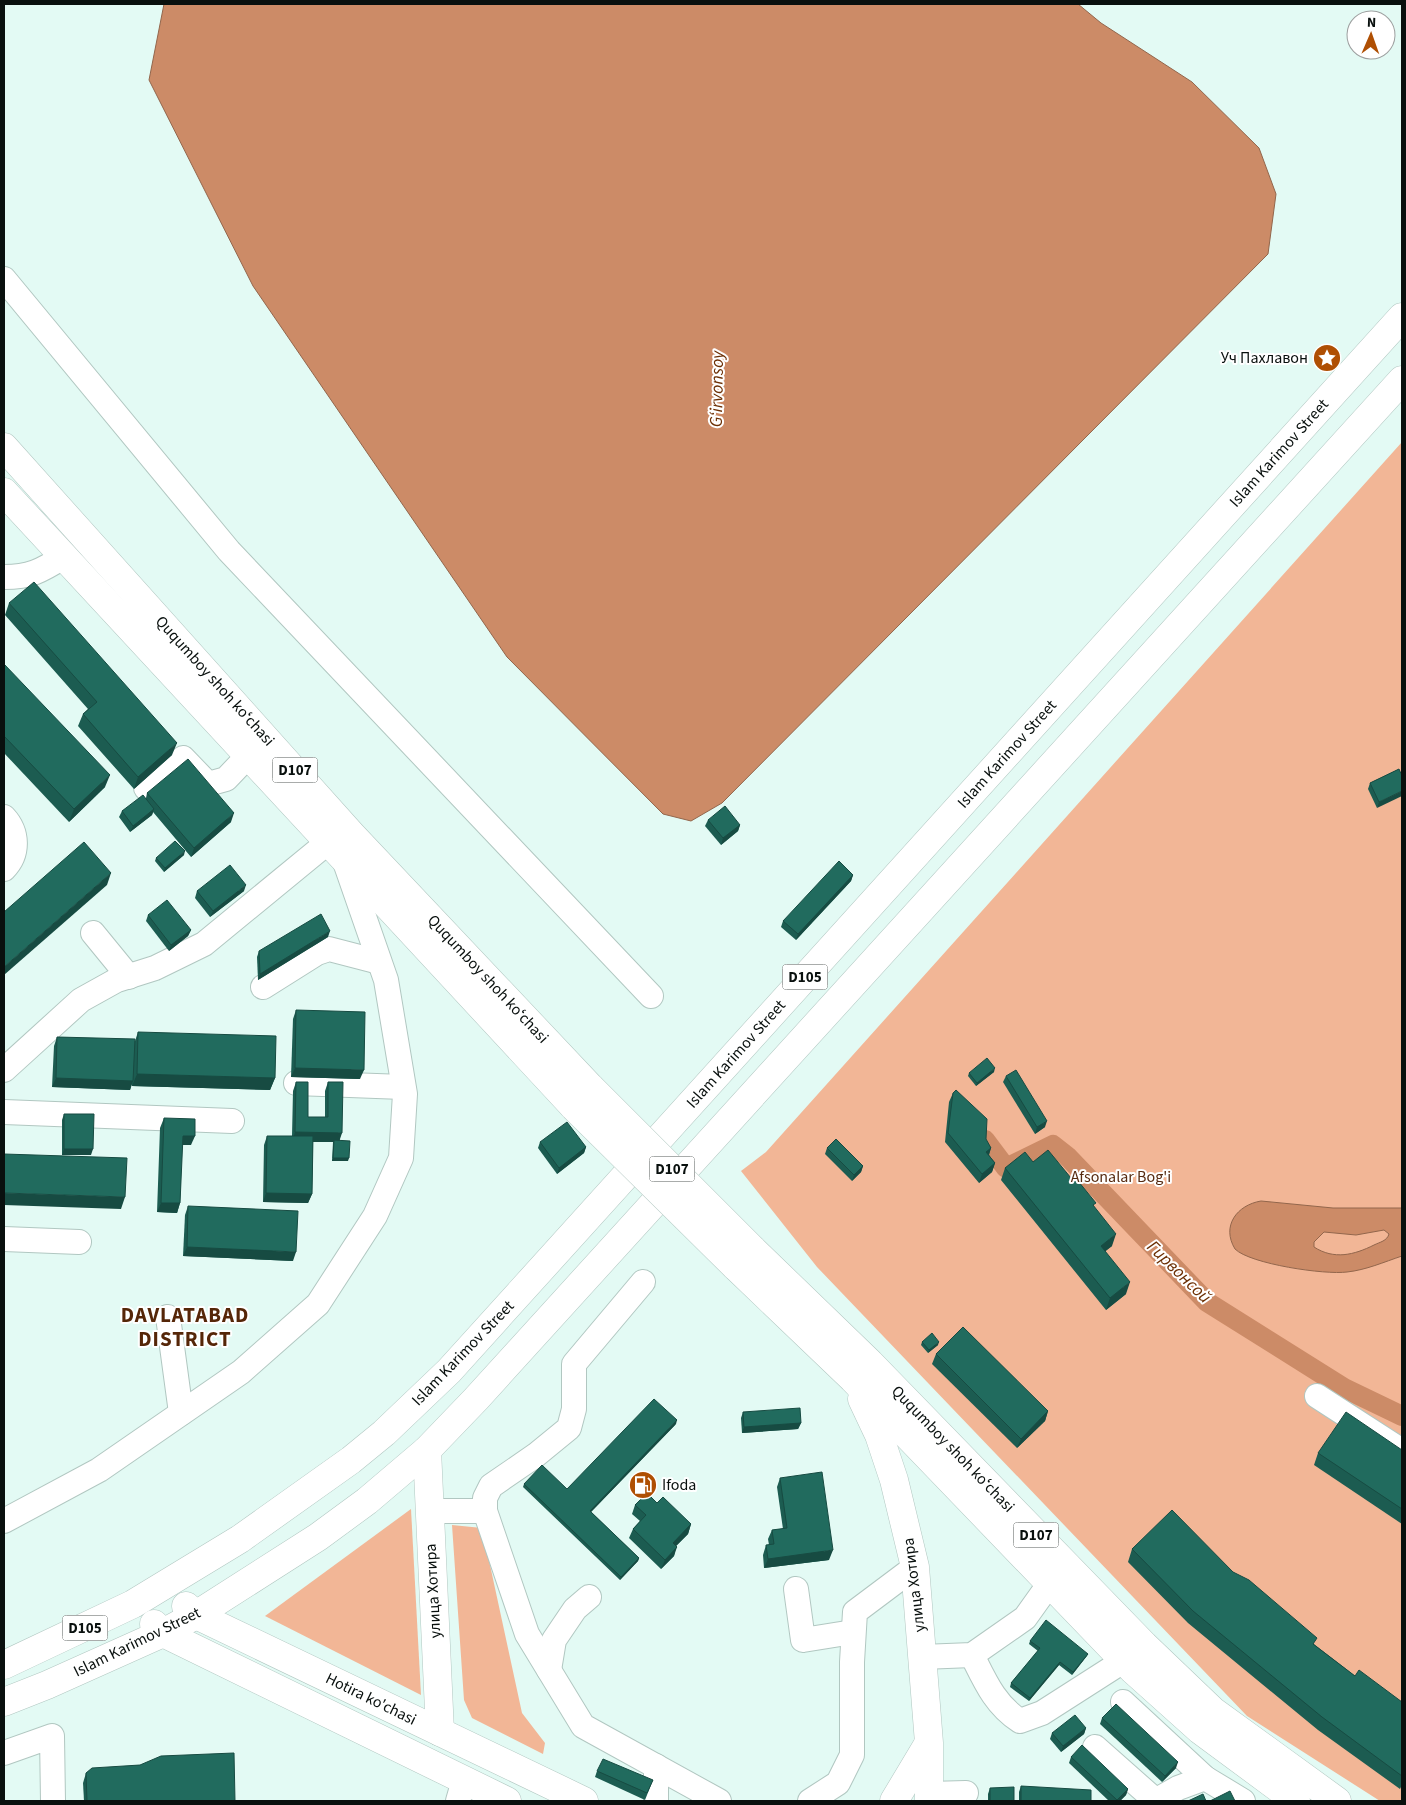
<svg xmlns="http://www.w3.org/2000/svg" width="1406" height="1805" font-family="'Source Sans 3',sans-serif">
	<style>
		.green { fill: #f2b696 }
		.water { fill: #cc8b67; stroke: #92664c; fill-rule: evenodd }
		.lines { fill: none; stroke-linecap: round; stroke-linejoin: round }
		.canal { stroke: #cc8b67; stroke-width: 20 }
		.minor-casing { stroke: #b1c7c1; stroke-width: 26 }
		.major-casing { stroke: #b1c7c1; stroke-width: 29 }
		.minor { stroke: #fff; stroke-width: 24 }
		.major { stroke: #fff; stroke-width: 28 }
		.major-bridge-casing { stroke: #b1c7c1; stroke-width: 29; stroke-linecap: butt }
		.major-bridge { stroke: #fff; stroke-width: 28 }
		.wall { fill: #1c5c51 }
		.shaded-wall { fill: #174b42 }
		.building { fill: #216b5e; stroke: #174b42 }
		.labels { text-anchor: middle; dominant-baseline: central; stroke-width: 4; stroke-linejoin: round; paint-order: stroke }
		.shield { fill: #fff; stroke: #535856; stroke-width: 1 }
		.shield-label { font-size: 15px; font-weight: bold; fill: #09100e }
		.poi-label { font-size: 16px; fill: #09100e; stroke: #fff; text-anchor: end }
		.street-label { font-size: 16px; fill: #09100e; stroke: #fff }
		.park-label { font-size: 16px; fill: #572b11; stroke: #fff }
		.water-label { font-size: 18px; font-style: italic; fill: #6c2f04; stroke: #fff }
		.district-label { font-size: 21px; font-weight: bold; letter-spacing: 1px; fill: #552608; stroke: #fff }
	</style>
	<rect width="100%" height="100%" fill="#e3faf4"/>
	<!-- green -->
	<g class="green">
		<polygon points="1402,442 1402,1801 1380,1801 1247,1716 817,1267 741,1171 766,1152"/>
		<polygon points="411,1509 421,1695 265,1616"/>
		<polygon points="452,1525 482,1528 522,1713 545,1743 543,1754 472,1718 464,1700"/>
	</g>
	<!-- water -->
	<g class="water">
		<polygon points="164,4 1078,4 1101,23 1192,82 1259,148 1276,194 1268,254 722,803 691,821 663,814 507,657 253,286 149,80"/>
		<path d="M 1261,1201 L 1333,1208 L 1402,1208 L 1402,1256 C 1384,1262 1366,1270 1347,1272 C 1325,1275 1250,1264 1235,1249 C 1221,1226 1237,1205 1261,1201 ZM 1384,1230 L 1389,1234 C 1387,1241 1380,1242 1374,1245 C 1354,1255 1334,1260 1314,1247 L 1314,1242 L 1324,1232 L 1356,1235 Z"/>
	</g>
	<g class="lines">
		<!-- canal -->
		<polyline class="canal" points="985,1140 1006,1168 1053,1145 1067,1156 1207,1302 1344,1388 1402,1416"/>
		<defs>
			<g id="minor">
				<polyline points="4,279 229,551 651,996"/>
				<path d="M 4,577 C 30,577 41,571 63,557"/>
				<polyline points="146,788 183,758 208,784 226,779 247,757"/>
				<path d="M 4,817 C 18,832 19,854 4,869"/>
				<polyline points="93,933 129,977"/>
				<polyline points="263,987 317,953 329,949 379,962"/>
				<polyline points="4,1070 81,1000 117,980 155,968 204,944 327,843"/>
				<polyline points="296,1083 403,1087"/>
				<polyline points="4,1112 232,1121"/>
				<polyline points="4,1239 79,1242"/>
				<polyline points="643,1282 574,1364 574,1409 569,1428 536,1455 491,1486 485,1498 485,1511 527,1634 583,1726 719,1801"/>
				<polyline points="168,1317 181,1413"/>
				<polyline points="1317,1396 1402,1451"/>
				<polyline points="429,1511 485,1511"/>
				<polyline points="4,1521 99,1470 241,1372 318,1304 375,1216 401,1158 405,1094 386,980 345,862"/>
				<polyline points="796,1589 803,1640 853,1632"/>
				<path d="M 972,1655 C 985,1681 995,1705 1020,1721 L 1042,1713 L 1117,1665 L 1125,1662"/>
				<polyline points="922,1657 972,1655 1025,1618 1050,1583"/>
				<polyline points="549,1670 554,1640 575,1609 589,1597"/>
				<polyline points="1123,1702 1205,1778 1243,1801"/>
				<polyline points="1095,1747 1156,1801"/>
				<polyline points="4,1753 52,1736 53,1801"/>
				<polyline points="929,1794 966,1793"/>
				<polyline points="458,1801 464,1780"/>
				<polyline points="656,1801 656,1766"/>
				<polyline points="810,1801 838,1783 852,1755 852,1662 855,1612 915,1567"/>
				<polyline points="1155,1801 1178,1788 1205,1778"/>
			</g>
			<g id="major">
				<polyline points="4,447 351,834 591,1088"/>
				<polyline points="4,492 574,1107"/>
				<polyline points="752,1249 870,1363 1144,1645 1213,1711 1337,1801"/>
				<polyline points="735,1266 853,1379 1133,1670 1200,1730 1296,1801"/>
				<polyline points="862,1399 879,1435 894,1480 915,1567 929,1743 929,1801"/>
				<polyline points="427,1450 440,1732"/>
				<polyline points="186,1606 196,1615 584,1801"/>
				<polyline points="154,1624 163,1633 507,1801"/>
				<polyline points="4,1665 133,1604 240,1539 351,1460 384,1433 449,1371 1402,317"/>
				<polyline points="4,1702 47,1685 163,1633 196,1615 318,1537 367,1501 427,1450 476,1399 1402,380"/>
				<polyline points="894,1801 927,1746"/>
			</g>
		</defs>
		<!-- minor casing -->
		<use href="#minor" class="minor-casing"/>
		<!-- major casing -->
		<use href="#major" class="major-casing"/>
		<!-- minor -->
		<use href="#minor" class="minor"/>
		<!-- major -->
		<use href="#major" class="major"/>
		<defs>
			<g id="major-bridge">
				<polyline points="591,1088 752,1249"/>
				<polyline points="574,1107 735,1266"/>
			</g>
		</defs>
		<!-- major-bridge casing -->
		<use href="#major-bridge" class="major-bridge-casing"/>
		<!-- major-bridge -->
		<use href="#major-bridge" class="major-bridge"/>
	</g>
	<!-- wall -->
	<g class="wall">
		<polygon points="9,603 172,755 134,789 78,726 83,714 88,709 5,615"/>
		<polygon points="4,664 105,787 69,822 4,753"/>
		<polygon points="1399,769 1377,808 1368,789 1370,783"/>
		<polygon points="147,793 231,822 191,857 153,812 152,815 130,832 119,817 122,811 146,798"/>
		<polygon points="708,820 740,825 738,831 721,845 705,826"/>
		<polygon points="184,855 164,872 155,861 156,858"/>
		<polygon points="853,875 851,881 796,940 781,927 783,921"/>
		<polygon points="197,891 244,891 210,917 195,898"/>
		<polygon points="148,915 191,930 188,936 169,951 146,921"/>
		<polygon points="328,937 258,980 257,957 259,951"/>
		<polygon points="296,1010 360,1079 291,1077 293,1019"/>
		<polygon points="138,1032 275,1078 270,1090 132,1086 132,1083 130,1090 52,1087 54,1046 57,1037 135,1041"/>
		<polygon points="994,1072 976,1086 968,1076 969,1073"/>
		<polygon points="1006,1076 1045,1127 1035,1134 1003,1082"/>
		<polygon points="296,1082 308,1117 325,1117 325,1091 328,1082 340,1141 348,1161 332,1161 333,1142 313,1142 312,1194 308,1203 263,1202 264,1145 267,1136 292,1136 293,1091"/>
		<polygon points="953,1093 991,1148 989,1155 995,1163 992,1172 979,1183 945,1142 949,1102"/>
		<polygon points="64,1114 91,1155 62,1155 62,1120"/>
		<polygon points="164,1118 191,1145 182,1145 180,1203 177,1213 157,1212 160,1128"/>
		<polygon points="540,1142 586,1147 584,1153 557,1174 538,1148"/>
		<polygon points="827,1148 863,1166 861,1172 852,1181 825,1154"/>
		<polygon points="1033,1162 1094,1207 1112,1246 1105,1251 1126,1294 1106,1310 1001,1180 1005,1168"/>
		<polygon points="188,1206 293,1261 183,1256 185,1215"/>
		<polygon points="922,1342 938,1345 928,1353 921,1345"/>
		<polygon points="936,1354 1048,1411 1045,1421 1017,1448 932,1364"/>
		<polygon points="743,1412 801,1423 798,1429 742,1433 741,1418"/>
		<polygon points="676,1424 591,1512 639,1558 638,1561 620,1580 523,1487 524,1484 567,1489"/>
		<polygon points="1402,1450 1402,1524 1314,1465 1318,1453"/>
		<polygon points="780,1478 829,1560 764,1568 763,1555 766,1545 769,1545 768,1539 772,1530 783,1529 777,1487"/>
		<polygon points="657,1503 691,1524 688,1534 676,1546 674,1556 661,1569 629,1538 633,1529 640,1521 632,1514 635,1505"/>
		<polygon points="1132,1549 1233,1572 1315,1645 1355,1676 1402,1702 1402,1785 1400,1789 1318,1730 1188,1623 1128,1562"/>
		<polygon points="1030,1641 1088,1654 1086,1657 1072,1675 1059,1665 1029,1701 1010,1687 1011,1683 1038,1651 1029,1644"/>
		<polygon points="1102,1718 1176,1768 1162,1782 1100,1724"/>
		<polygon points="1086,1728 1084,1734 1061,1752 1050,1739 1052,1733"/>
		<polygon points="1071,1757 1128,1789 1126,1795 1120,1801 1109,1801 1069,1763"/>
		<polygon points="140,1765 235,1801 84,1801 83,1783 86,1773"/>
		<polygon points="597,1771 653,1780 645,1800 595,1777"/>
		<polygon points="1021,1786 1091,1801 1019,1801 1019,1792"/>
		<polygon points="990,1788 1014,1801 988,1801 988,1794"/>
	</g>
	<!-- shaded-wall -->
	<g class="shaded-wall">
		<polygon points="177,743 172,755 134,789 138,777"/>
		<polygon points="110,775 105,787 69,822 74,809"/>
		<polygon points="1402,791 1402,796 1377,808 1379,802"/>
		<polygon points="154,809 152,815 130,832 133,826"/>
		<polygon points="234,813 231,822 191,857 194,848"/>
		<polygon points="740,825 738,831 721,845 723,838"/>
		<polygon points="185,851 184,855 164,872 165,868"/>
		<polygon points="111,873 107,885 4,975 4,967"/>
		<polygon points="853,875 851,881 796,940 798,934"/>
		<polygon points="246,885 244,891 210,917 213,911"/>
		<polygon points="191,930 188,936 169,951 171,945"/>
		<polygon points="330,931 328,937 258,980 260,974"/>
		<polygon points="295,1068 364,1070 360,1079 291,1077"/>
		<polygon points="995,1068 994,1072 976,1086 977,1083"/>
		<polygon points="137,1074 275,1078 270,1090 132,1086"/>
		<polygon points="56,1078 133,1081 130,1090 52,1087"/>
		<polygon points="1047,1121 1045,1127 1035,1134 1037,1127"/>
		<polygon points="295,1132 342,1133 339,1142 292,1142"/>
		<polygon points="183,1136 195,1136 191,1145 179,1145"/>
		<polygon points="586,1147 584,1153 557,1174 559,1168"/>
		<polygon points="991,1148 988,1157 986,1152"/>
		<polygon points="64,1149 93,1149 91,1155 62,1155"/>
		<polygon points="333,1158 349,1158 348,1161 332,1161"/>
		<polygon points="995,1163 992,1172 979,1183 982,1174"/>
		<polygon points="863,1166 861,1172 852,1181 854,1175"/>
		<polygon points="4,1193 125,1197 121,1209 4,1205"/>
		<polygon points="266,1193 312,1194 308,1203 263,1202"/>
		<polygon points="161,1203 180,1203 177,1213 157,1212"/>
		<polygon points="1116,1234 1112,1246 1097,1258 1101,1246"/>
		<polygon points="187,1247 296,1252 293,1261 183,1256"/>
		<polygon points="1130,1282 1126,1294 1106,1310 1110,1298"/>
		<polygon points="939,1342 938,1345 928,1353 929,1350"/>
		<polygon points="1048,1411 1045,1421 1017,1448 1021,1439"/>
		<polygon points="677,1420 676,1424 589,1514 590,1511"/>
		<polygon points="801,1423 798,1429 742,1433 744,1427"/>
		<polygon points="691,1524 688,1534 670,1552 673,1543"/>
		<polygon points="677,1547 674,1556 661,1569 665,1560"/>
		<polygon points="833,1550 829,1560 764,1568 768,1559"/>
		<polygon points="639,1558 638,1561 620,1580 621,1577"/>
		<polygon points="1088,1654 1086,1657 1072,1675 1073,1672"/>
		<polygon points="1060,1662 1059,1665 1029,1701 1030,1698"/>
		<polygon points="1086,1728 1084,1734 1061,1752 1063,1746"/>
		<polygon points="1178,1762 1176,1768 1162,1782 1165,1776"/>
		<polygon points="1128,1789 1126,1795 1120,1801 1117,1801"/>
	</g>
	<!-- building -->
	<g class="building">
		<polygon points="34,582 177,743 138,777 83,714 97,702 9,603"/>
		<polygon points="4,664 110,775 74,809 4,736"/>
		<polygon points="188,759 234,813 194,848 147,793"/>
		<polygon points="1399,769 1402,776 1402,791 1379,802 1370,783"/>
		<polygon points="143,795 154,809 133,826 122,811"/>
		<polygon points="725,806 740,825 723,838 708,820"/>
		<polygon points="175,841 185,851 165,868 156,858"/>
		<polygon points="84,842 111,873 4,967 4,912"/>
		<polygon points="839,861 853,875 798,934 783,921"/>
		<polygon points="230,865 246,885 213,911 197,891"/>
		<polygon points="167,900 191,930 171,945 148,915"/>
		<polygon points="321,914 330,931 260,974 259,951"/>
		<polygon points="296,1010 365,1012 364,1070 295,1068"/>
		<polygon points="138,1032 276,1036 275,1078 137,1074"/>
		<polygon points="57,1037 135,1039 133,1081 56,1078"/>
		<polygon points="987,1058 995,1068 977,1083 969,1073"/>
		<polygon points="1016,1070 1047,1121 1037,1127 1006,1076"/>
		<polygon points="296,1082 308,1082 308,1117 328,1117 328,1082 343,1082 342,1133 295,1132"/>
		<polygon points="956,1090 987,1119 986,1139 991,1148 986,1152 995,1163 982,1174 948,1133 953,1093"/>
		<polygon points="64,1114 94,1114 93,1149 64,1149"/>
		<polygon points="164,1118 195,1119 195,1136 183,1136 180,1203 161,1203"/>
		<polygon points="567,1122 586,1147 559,1168 540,1142"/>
		<polygon points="267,1136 313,1136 312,1194 266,1193"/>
		<polygon points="836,1139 863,1166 854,1175 827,1148"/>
		<polygon points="334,1140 350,1141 349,1158 333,1158"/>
		<polygon points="1048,1150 1071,1178 1074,1176 1096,1203 1093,1205 1116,1234 1101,1246 1130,1282 1110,1298 1005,1168 1025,1152 1033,1162"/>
		<polygon points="4,1154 127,1158 125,1197 4,1193"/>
		<polygon points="188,1206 298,1211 296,1252 187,1247"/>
		<polygon points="963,1327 1048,1411 1021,1439 936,1354"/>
		<polygon points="932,1333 939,1342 929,1350 922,1342"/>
		<polygon points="654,1399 677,1420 590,1511 639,1558 621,1577 524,1484 542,1465 567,1489"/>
		<polygon points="800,1408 801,1423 744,1427 743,1412"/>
		<polygon points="1346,1412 1402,1450 1402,1509 1318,1453"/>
		<polygon points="822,1472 833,1550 768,1559 766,1545 774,1544 772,1530 787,1528 780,1478"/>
		<polygon points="647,1493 657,1503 663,1497 691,1524 673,1543 677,1547 665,1560 633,1529 646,1515 635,1505"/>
		<polygon points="1172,1510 1233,1572 1249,1580 1317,1638 1313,1644 1355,1676 1359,1670 1402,1702 1402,1776 1322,1717 1193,1611 1132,1549"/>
		<polygon points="1046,1620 1088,1654 1073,1672 1060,1662 1030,1698 1011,1683 1040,1648 1030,1641"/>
		<polygon points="1116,1704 1178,1762 1165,1776 1102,1718"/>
		<polygon points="1075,1715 1086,1728 1063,1746 1052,1733"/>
		<polygon points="1082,1745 1128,1789 1117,1800 1071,1757"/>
		<polygon points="234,1753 235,1801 87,1801 86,1773 92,1768 140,1765 161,1756"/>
		<polygon points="603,1759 653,1780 647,1793 597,1771"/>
		<polygon points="1021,1786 1091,1790 1091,1801 1021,1801"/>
		<polygon points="1014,1787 1014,1801 990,1801 990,1788"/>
		<polygon points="1230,1791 1235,1801 1210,1801"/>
		<polygon points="1203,1794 1206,1801 1188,1801"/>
	</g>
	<!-- icons -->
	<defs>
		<symbol id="sight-disc" viewBox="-11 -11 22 22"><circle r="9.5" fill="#af4f03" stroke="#fff"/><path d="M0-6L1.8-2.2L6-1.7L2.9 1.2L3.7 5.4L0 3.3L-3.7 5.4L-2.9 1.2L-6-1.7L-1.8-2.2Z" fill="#fff"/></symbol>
		<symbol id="fuel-disc" viewBox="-11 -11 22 22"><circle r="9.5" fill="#af4f03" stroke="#fff"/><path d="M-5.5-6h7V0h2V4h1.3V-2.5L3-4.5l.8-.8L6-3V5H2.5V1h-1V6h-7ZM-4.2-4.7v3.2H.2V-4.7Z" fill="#fff"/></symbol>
	</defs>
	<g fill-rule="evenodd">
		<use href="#sight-disc" x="1311" y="342" width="32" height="32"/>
		<use href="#fuel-disc" x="627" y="1469" width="32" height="32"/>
	</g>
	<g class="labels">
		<!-- shield labels -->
		<g class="shield">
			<rect x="272.5" y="757.5" width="45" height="25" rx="4"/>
			<rect x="782.5" y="964.5" width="45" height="25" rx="4"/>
			<rect x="649.5" y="1156.5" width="45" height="25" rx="4"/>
			<rect x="1013.5" y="1522.5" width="45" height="25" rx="4"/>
			<rect x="62.5" y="1615.5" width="45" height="25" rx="4"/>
		</g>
		<g class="shield-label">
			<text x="295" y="770">D107</text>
			<text x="805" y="977">D105</text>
			<text x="672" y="1169">D107</text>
			<text x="1036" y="1535">D107</text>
			<text x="85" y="1628">D105</text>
		</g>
		<!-- poi labels -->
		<g class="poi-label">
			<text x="1308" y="358">Уч Пахлавон</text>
			<text x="662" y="1485" text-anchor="start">Ifoda</text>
		</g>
		<!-- street labels -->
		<g class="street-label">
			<text transform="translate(1279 453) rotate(-48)">Islam Karimov Street</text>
			<text transform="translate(215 681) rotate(48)">Ququmboy shoh koʻchasi</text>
			<text transform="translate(1007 754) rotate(-48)">Islam Karimov Street</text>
			<text transform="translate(488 979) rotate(47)">Ququmboy shoh koʻchasi</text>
			<text transform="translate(736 1054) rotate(-48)">Islam Karimov Street</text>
			<text transform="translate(463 1353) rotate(-46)">Islam Karimov Street</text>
			<text transform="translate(953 1449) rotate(46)">Ququmboy shoh koʻchasi</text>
			<text transform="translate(914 1585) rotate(-97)">улица Хотира</text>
			<text transform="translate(433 1591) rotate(-93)">улица Хотира</text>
			<text transform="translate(137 1642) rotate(-26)">Islam Karimov Street</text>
			<text transform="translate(371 1699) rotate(26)">Hotira ko'chasi</text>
		</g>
		<!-- park labels -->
		<g class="park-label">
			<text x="1121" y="1177">Afsonalar Bog'i</text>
		</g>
		<!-- water labels -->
		<g class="water-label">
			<text transform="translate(717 389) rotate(-89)">G‘irvonsoy</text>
			<text transform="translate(1179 1272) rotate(44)">Гирвонсой</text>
		</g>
		<!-- district labels -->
		<g class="district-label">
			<text x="185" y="1315">DAVLATABAD<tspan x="185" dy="24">DISTRICT</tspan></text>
		</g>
	</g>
	<!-- border -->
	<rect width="1406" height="1805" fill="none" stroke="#09100e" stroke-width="10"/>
	<!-- north arrow -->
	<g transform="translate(1371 35) rotate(2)"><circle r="24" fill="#ffffff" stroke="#9d9f9f"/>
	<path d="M0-4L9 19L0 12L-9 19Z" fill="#af4f03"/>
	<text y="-8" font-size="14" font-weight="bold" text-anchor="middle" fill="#09100e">N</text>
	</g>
</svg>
